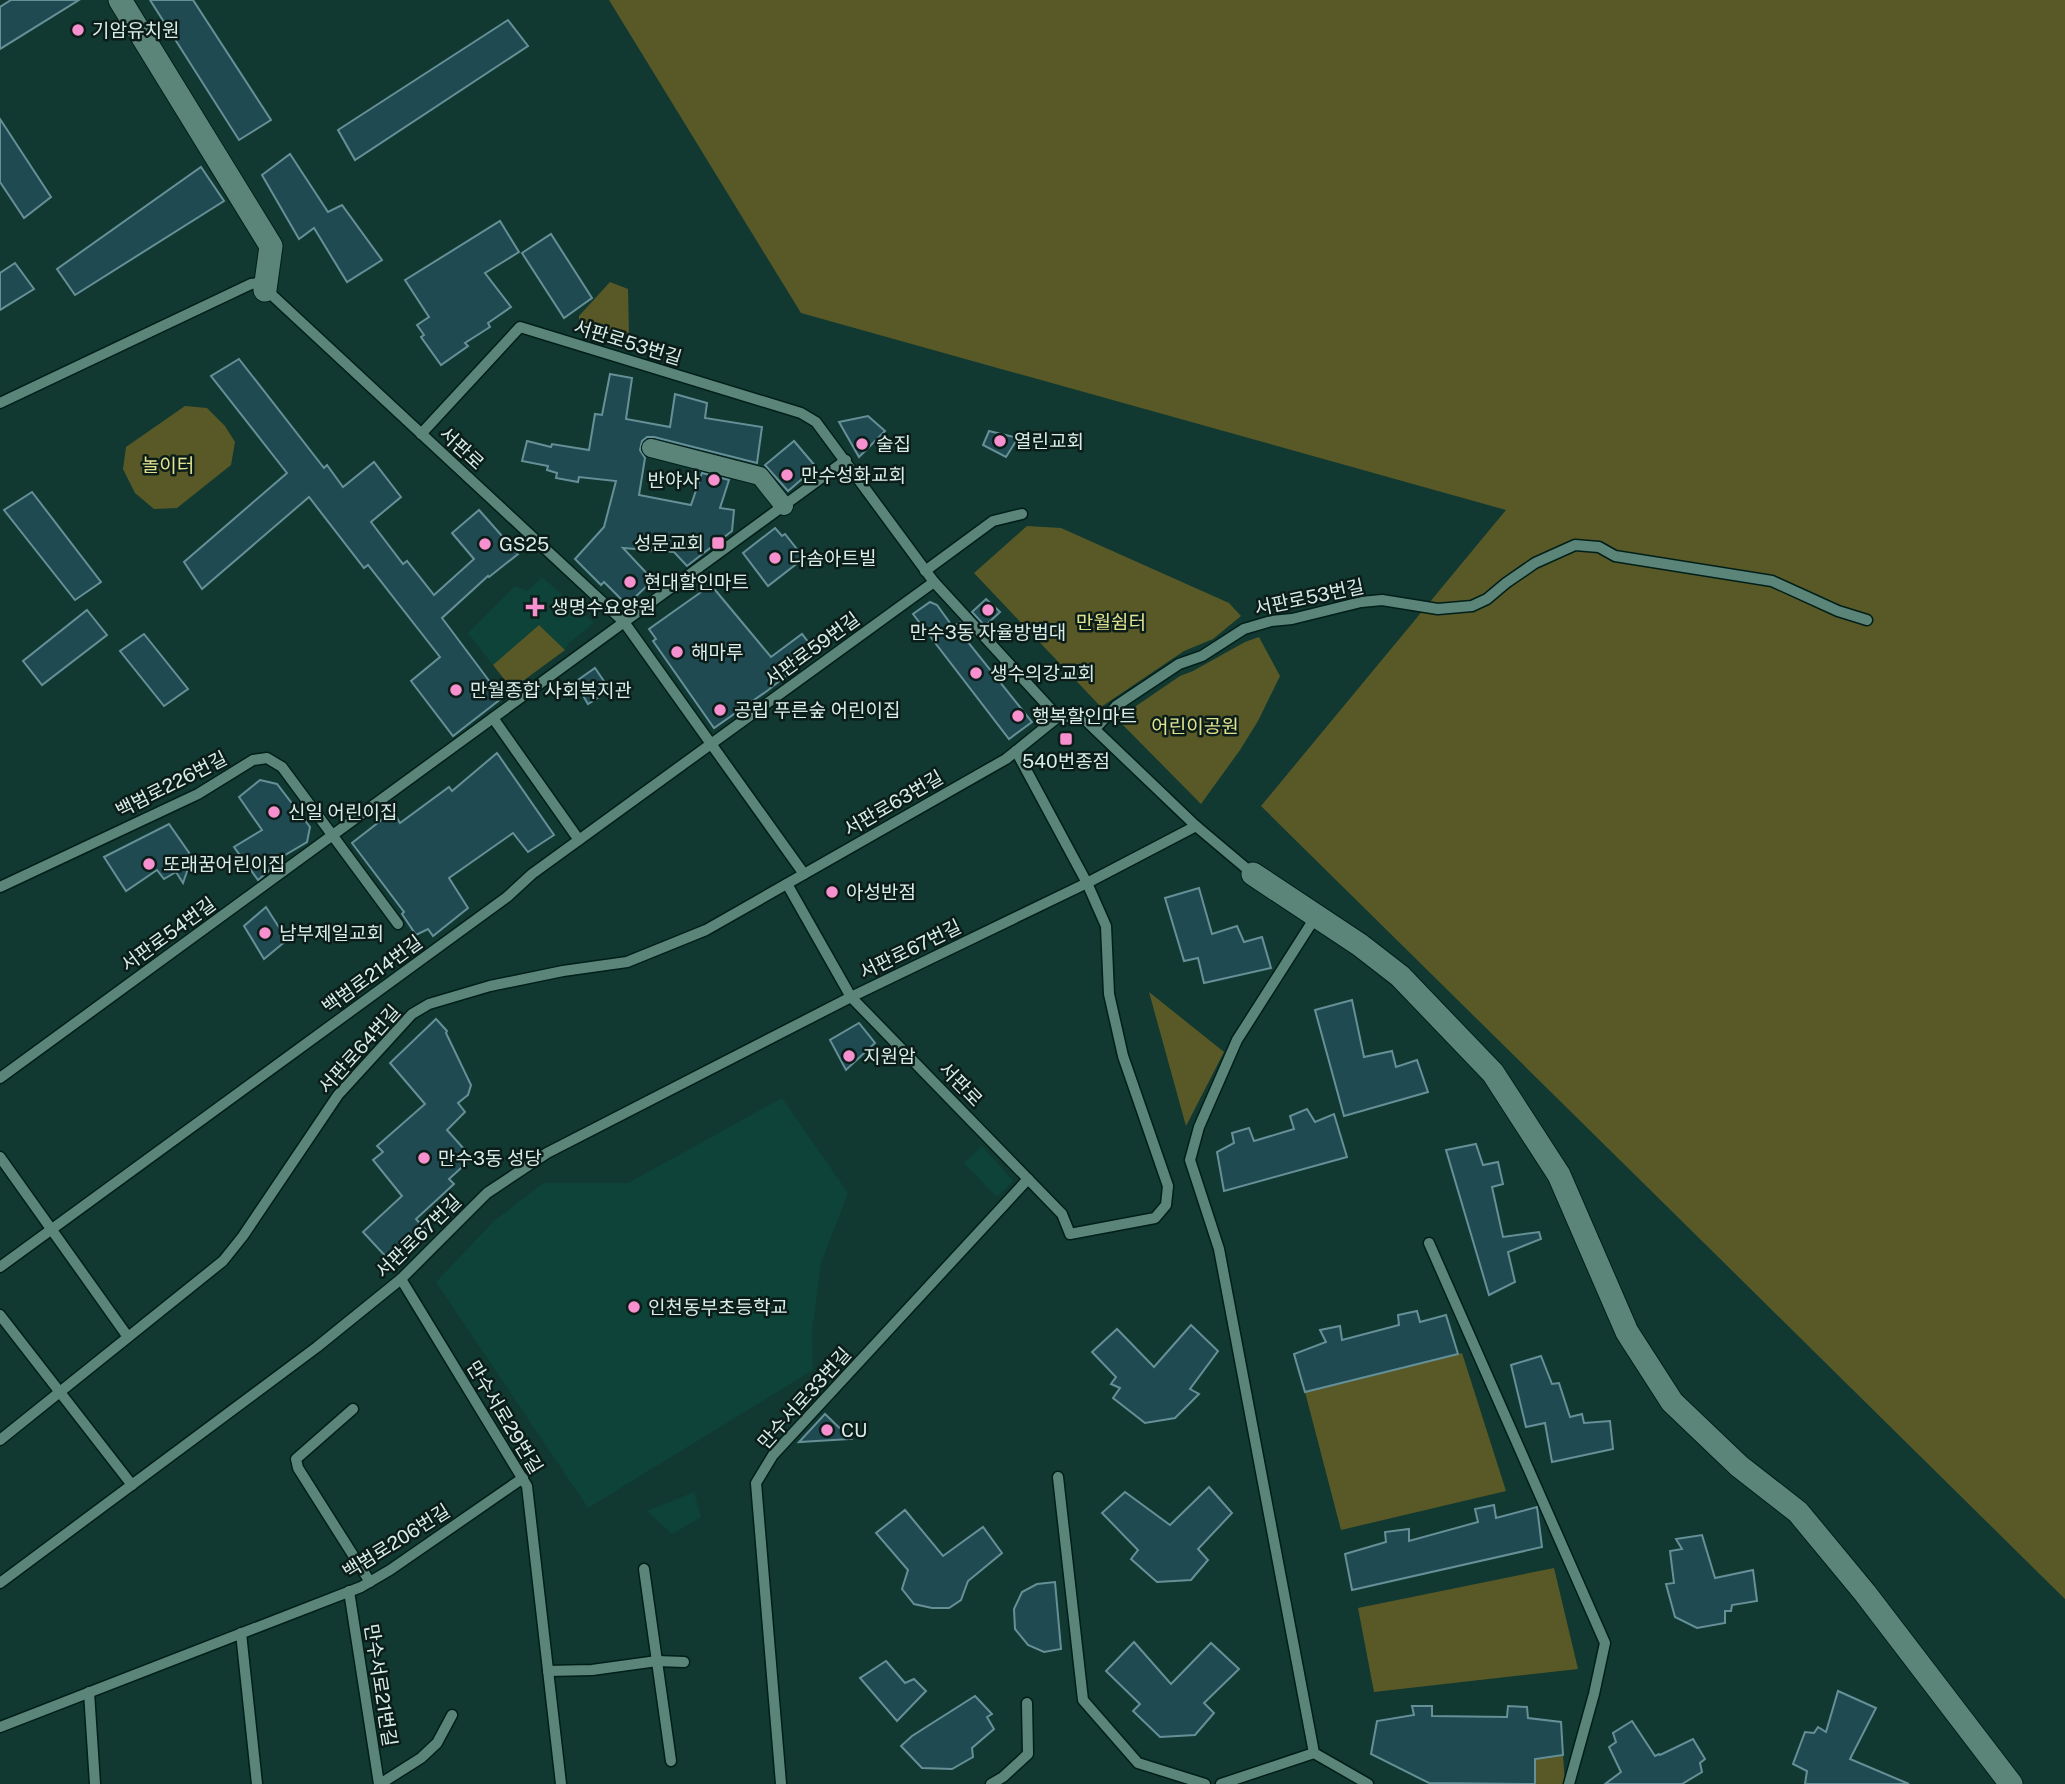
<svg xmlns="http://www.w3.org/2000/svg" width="2065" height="1784" font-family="'Public Sans','Noto Sans KR',sans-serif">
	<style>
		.built { fill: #0d4338 }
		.green { fill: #595928 }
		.building { fill: #204a51; stroke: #669098; stroke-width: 2 }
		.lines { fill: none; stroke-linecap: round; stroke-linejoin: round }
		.service-casing { stroke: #011f19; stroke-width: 13 }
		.pedestrian-casing { stroke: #011f19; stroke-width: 20 }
		.minor-casing { stroke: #011f19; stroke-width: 25 }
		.service { stroke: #5c857a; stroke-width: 10 }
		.pedestrian { stroke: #5c857a; stroke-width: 18 }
		.minor { stroke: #5c857a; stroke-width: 23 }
		.poi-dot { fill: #f790ce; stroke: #0c1d19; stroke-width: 2.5 }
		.labels { text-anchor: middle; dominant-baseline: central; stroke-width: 5; stroke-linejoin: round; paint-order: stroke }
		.poi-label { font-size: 19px; fill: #d8ede7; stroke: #0c1d19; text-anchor: start }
		.street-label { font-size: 19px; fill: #d8ede7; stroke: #0c1d19 }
		.park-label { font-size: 19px; fill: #e0e28f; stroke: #0c1d19 }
	</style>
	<rect width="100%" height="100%" fill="#113931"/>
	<!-- built -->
	<g class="built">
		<polygon points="542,577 594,623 569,643 565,650 539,625 493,665 468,633 515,586 527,591"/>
		<polygon points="782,1098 848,1193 821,1263 812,1331 813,1370 588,1508 436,1282 495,1220 544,1183 628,1183"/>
		<polygon points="982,1146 1013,1181 997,1197 964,1163"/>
		<polygon points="694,1492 701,1517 672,1534 647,1511"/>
	</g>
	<!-- green -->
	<g class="green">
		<polygon points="609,0 2065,0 2065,1599 1261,806 1506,510 801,313"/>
		<polygon points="610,282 628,289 629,337 624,341 579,326 579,316"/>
		<polygon points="185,406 207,408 225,426 235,442 231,465 177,508 154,509 135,493 123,469 126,447"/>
		<polygon points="1027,526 1061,528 1229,603 1241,616 1213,639 1184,651 1101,707 974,573"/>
		<polygon points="539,625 565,650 512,689 493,665"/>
		<polygon points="1259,637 1280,676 1258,721 1240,750 1201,804 1117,719 1180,676 1193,671 1245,642"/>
		<polygon points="1149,992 1224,1052 1186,1126"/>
		<polygon points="1462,1353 1506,1491 1341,1530 1305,1392"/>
		<polygon points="1554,1568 1578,1669 1374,1692 1358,1608"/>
		<polygon points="1563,1755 1565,1784 1535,1784 1535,1759"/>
	</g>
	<!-- building -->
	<g class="building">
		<polygon points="11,0 79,0 0,49 0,7"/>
		<polygon points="150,0 193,0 271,120 239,140"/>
		<polygon points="508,20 528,46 355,160 338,130"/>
		<polygon points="0,119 51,197 24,218 0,182"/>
		<polygon points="290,154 328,212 342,205 382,260 347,282 314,228 299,239 262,175"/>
		<polygon points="201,167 224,201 75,295 57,269"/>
		<polygon points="500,221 519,252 485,273 511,307 488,323 490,327 465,343 468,346 441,365 421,337 424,335 417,325 429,317 405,280"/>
		<polygon points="551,234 592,298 564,318 522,253"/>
		<polygon points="15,263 34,289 0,310 0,273"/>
		<polygon points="239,359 324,468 327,465 343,487 374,462 401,497 371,522 403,564 407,561 434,595 474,559 452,533 479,510 518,554 489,577 488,576 442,618 502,698 453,736 411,681 440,657 368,565 364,568 309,497 202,589 184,562 287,473 211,376"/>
		<polygon points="610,374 632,378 626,419 670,427 675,394 707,403 705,418 762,427 757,463 654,437 647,437 642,441 640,450 645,458 639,495 691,505 702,473 729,480 720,508 734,510 732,531 687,566 674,552 623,548 653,580 627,605 604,582 601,585 575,559 604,527 616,481 579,477 578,482 556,478 557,473 547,470 548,466 522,461 527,441 551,447 552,444 589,450 595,414 602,415"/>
		<polygon points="868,416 885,431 859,457 839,422"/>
		<polygon points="989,431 1018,438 1006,457 983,445"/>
		<polygon points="794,441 816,467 788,491 765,465"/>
		<polygon points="32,492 101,582 75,600 4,510"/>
		<polygon points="775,528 782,536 785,534 804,558 768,586 743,553"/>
		<polygon points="711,585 771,657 802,634 816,652 767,691 714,728 653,641 656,639 649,629"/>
		<polygon points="986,599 1000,612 985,626 972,612"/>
		<polygon points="930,602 937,605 953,627 960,622 973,636 967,641 1032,722 1009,739 913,614"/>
		<polygon points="87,610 107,635 42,685 23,661"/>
		<polygon points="144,634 188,689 164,706 120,651"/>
		<polygon points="595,668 610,690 588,704 575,682"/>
		<polygon points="497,753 554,835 528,852 513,833 449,878 468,908 433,936 428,929 416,935 402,914 404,912 352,843 393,811 400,823 449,787 452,791"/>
		<polygon points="260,780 277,784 310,827 307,842 275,861 277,864 258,880 234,847 262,830 239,797"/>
		<polygon points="169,824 192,857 183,883 176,872 164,879 157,870 126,891 104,857"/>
		<polygon points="1199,888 1212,934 1237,926 1244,942 1262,937 1271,968 1204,983 1198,958 1184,961 1165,898"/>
		<polygon points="266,907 287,940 264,959 244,926"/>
		<polygon points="1352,1000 1364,1057 1392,1051 1396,1067 1417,1060 1428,1092 1344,1116 1315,1010"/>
		<polygon points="436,1019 447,1031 446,1033 471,1085 468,1095 458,1103 465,1112 447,1130 472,1158 449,1179 454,1184 416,1219 426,1230 406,1249 402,1248 388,1259 363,1232 402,1196 373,1160 383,1152 377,1146 425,1104 390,1063"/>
		<polygon points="859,1023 875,1043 846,1070 830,1040"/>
		<polygon points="1307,1109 1315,1122 1334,1114 1347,1157 1224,1191 1217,1152 1234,1143 1232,1133 1249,1128 1254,1141 1294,1129 1290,1116"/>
		<polygon points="1476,1144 1483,1165 1498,1162 1503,1184 1492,1187 1503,1237 1539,1232 1541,1239 1508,1252 1515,1282 1489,1295 1446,1150"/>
		<polygon points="1417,1311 1420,1322 1446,1315 1458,1354 1305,1392 1294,1354 1326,1342 1320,1330 1340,1326 1342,1340 1399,1325 1398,1315"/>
		<polygon points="1191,1325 1218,1351 1190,1389 1199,1394 1175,1418 1145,1423 1113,1398 1120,1388 1111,1384 1116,1377 1092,1352 1117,1329 1154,1367"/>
		<polygon points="1541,1356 1552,1384 1559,1383 1570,1417 1582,1414 1584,1423 1610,1421 1613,1449 1552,1462 1545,1423 1526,1427 1511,1365"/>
		<polygon points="825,1414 851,1439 799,1442"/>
		<polygon points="1209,1487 1232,1513 1198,1549 1208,1560 1191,1580 1157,1582 1131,1559 1138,1550 1102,1513 1125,1492 1170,1525"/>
		<polygon points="1494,1505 1496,1518 1537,1507 1542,1547 1352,1590 1345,1554 1386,1542 1385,1532 1409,1529 1409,1541 1478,1522 1475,1509"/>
		<polygon points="905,1510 943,1556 983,1527 1002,1553 968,1581 961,1600 949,1608 932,1608 914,1604 902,1589 908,1570 876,1533"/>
		<polygon points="1702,1535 1715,1578 1753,1570 1757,1601 1732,1605 1731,1611 1725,1611 1725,1623 1697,1628 1675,1617 1666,1584 1674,1583 1670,1551 1682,1549 1676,1539"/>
		<polygon points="1055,1582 1061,1649 1044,1652 1028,1645 1015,1629 1014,1609 1022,1592 1037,1584"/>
		<polygon points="1134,1642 1171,1684 1211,1643 1239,1669 1204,1703 1214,1713 1195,1735 1160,1737 1133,1711 1140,1704 1106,1671"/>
		<polygon points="886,1661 905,1683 914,1679 926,1691 897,1721 860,1678"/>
		<polygon points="1838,1691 1876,1708 1850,1759 1909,1784 1805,1784 1807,1771 1793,1764 1805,1732 1814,1733 1818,1727 1826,1732"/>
		<polygon points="975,1696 992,1714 987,1717 994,1729 972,1748 973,1757 952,1769 922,1768 901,1746 912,1736"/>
		<polygon points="1412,1706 1432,1706 1432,1716 1507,1717 1508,1706 1527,1707 1528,1718 1561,1722 1563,1755 1535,1759 1535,1784 1429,1783 1371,1754 1377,1721 1414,1715"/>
		<polygon points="1632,1721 1655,1756 1659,1754 1660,1755 1693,1739 1705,1759 1700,1763 1702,1772 1682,1784 1605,1784 1621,1772 1609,1747 1616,1742 1613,1733"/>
	</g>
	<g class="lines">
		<defs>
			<g id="service">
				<polyline points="0,403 251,284 259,283 624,622 804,874"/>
				<polyline points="421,434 520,327 801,413 816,422 934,582 1058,717 1082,717 1196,826 1253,874"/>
				<polyline points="925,571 993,521 1022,514"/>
				<polyline points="493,718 579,840"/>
				<polyline points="1095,729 1116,706 1179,664 1202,656 1244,629 1271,621 1292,619 1361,602 1382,600 1438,609 1472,606 1487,599 1506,583 1535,563 1575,545 1599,547 1615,556 1772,581 1838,611 1867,620"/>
				<polyline points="787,884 851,997 1062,1214 1070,1234 1155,1218 1166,1205 1168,1186 1123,1056 1109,994 1106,926 1087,883 1016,751"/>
				<polyline points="0,887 198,794 253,760 267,758 282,767 398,924"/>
				<polyline points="1316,916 1237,1040 1199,1127 1190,1160 1219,1249 1314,1753 1368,1784"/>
				<polyline points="0,1078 846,460"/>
				<polyline points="0,1157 128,1337"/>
				<polyline points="1429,1243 1605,1643 1594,1694 1569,1784"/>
				<polyline points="0,1267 507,897 532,874 934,582"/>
				<polyline points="401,1279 527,1486 561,1784"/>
				<polyline points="0,1315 132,1485"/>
				<polyline points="353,1409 296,1459 298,1468 370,1582"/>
				<polyline points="0,1440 223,1261 243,1236 338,1095 412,1014 429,1004 490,986 563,971 627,962 706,930 1006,759 1058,717"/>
				<polyline points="1058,1477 1083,1700 1138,1763 1205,1784"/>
				<polyline points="644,1569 671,1761"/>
				<polyline points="0,1583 317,1347 401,1279 487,1193 547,1153 851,997 1087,883 1196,826"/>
				<polyline points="349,1591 379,1784"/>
				<polyline points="241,1633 257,1784"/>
				<polyline points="548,1671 592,1670 657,1661 684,1662"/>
				<polyline points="89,1692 95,1784"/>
				<polyline points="0,1727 361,1587 390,1570 523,1478"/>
				<polyline points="380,1784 421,1758 437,1743 452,1715"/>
				<polyline points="781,1784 756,1483 773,1455 1028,1179"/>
				<polyline points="991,1784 1003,1777 1028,1754 1027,1703"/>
				<polyline points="1221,1784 1314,1753"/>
			</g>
			<polyline id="pedestrian" points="651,448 760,476 784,506"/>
			<g id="minor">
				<polyline points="120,0 271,246 265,290"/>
				<polyline points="1253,874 1360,945 1400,976 1493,1073 1559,1175 1627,1332 1672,1402 1739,1466 1798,1512 1865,1593 2011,1784"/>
			</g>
		</defs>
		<!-- service casing -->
		<use href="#service" class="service-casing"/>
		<!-- pedestrian casing -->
		<use href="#pedestrian" class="pedestrian-casing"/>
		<!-- minor casing -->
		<use href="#minor" class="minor-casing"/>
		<!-- service -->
		<use href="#service" class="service"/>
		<!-- pedestrian -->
		<use href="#pedestrian" class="pedestrian"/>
		<!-- minor -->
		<use href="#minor" class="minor"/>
	</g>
	<!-- markers -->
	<g class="poi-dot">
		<circle cx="78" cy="30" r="7"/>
		<circle cx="1000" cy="441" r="7"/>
		<circle cx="862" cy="444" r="7"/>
		<circle cx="787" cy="475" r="7"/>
		<circle cx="714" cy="480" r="7"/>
		<rect x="711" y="536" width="14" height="14" rx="3.5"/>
		<circle cx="485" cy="544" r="7"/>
		<circle cx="775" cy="558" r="7"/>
		<circle cx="630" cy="582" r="7"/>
		<path d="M531.5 596.5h7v7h7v7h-7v7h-7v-7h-7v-7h7z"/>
		<circle cx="988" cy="610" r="7"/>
		<circle cx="677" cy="652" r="7"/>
		<circle cx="976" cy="673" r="7"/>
		<circle cx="456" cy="690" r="7"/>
		<circle cx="720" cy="710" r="7"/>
		<circle cx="1018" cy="716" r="7"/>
		<rect x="1059" y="732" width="14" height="14" rx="3.5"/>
		<circle cx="274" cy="812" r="7"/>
		<circle cx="149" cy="864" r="7"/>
		<circle cx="832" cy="892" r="7"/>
		<circle cx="265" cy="933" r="7"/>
		<circle cx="849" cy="1056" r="7"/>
		<circle cx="424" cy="1158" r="7"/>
		<circle cx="634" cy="1307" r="7"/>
		<circle cx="827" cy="1430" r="7"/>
	</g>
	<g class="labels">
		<!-- poi labels -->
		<g class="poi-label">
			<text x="92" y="30">기암유치원</text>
			<text x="1014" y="441">열린교회</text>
			<text x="876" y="444">술집</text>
			<text x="801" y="475">만수성화교회</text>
			<text x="700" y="480" text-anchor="end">반야사</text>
			<text x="704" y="543" text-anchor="end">성문교회</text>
			<text x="499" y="544">GS25</text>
			<text x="789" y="558">다솜아트빌</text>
			<text x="644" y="582">현대할인마트</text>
			<text x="551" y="607">생명수요양원</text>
			<text x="988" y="632" text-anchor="middle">만수3동 자율방범대</text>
			<text x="691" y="652">해마루</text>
			<text x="990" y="673">생수의강교회</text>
			<text x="470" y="690">만월종합 사회복지관</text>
			<text x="734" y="710">공립 푸른숲 어린이집</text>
			<text x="1032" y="716">행복할인마트</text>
			<text x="1066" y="761" text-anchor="middle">540번종점</text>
			<text x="288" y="812">신일 어린이집</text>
			<text x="163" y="864">또래꿈어린이집</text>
			<text x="846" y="892">아성반점</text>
			<text x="279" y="933">남부제일교회</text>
			<text x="863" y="1056">지원암</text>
			<text x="438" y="1158">만수3동 성당</text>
			<text x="648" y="1307">인천동부초등학교</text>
			<text x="841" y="1430">CU</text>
		</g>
		<!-- street labels -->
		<g class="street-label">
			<text transform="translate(628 342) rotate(17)">서판로53번길</text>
			<text transform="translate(462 448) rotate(43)">서판로</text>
			<text transform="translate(1309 597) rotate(-12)">서판로53번길</text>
			<text transform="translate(812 649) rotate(-36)">서판로59번길</text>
			<text transform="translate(171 784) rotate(-27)">백범로226번길</text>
			<text transform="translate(893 803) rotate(-30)">서판로63번길</text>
			<text transform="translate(168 934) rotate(-36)">서판로54번길</text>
			<text transform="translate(910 949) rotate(-26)">서판로67번길</text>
			<text transform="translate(372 974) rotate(-36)">백범로214번길</text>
			<text transform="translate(359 1049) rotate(-48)">서판로64번길</text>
			<text transform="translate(961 1084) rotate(46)">서판로</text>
			<text transform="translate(418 1236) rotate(-44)">서판로67번길</text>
			<text transform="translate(804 1398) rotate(-48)">만수서로33번길</text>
			<text transform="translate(505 1417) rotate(59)">만수서로29번길</text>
			<text transform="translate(396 1541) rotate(-32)">백범로206번길</text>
			<text transform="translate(381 1685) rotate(81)">만수서로21번길</text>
		</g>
		<!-- park labels -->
		<g class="park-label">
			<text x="168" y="465">놀이터</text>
			<text x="1111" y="622">만월쉼터</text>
			<text x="1195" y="726">어린이공원</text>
		</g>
	</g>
</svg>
